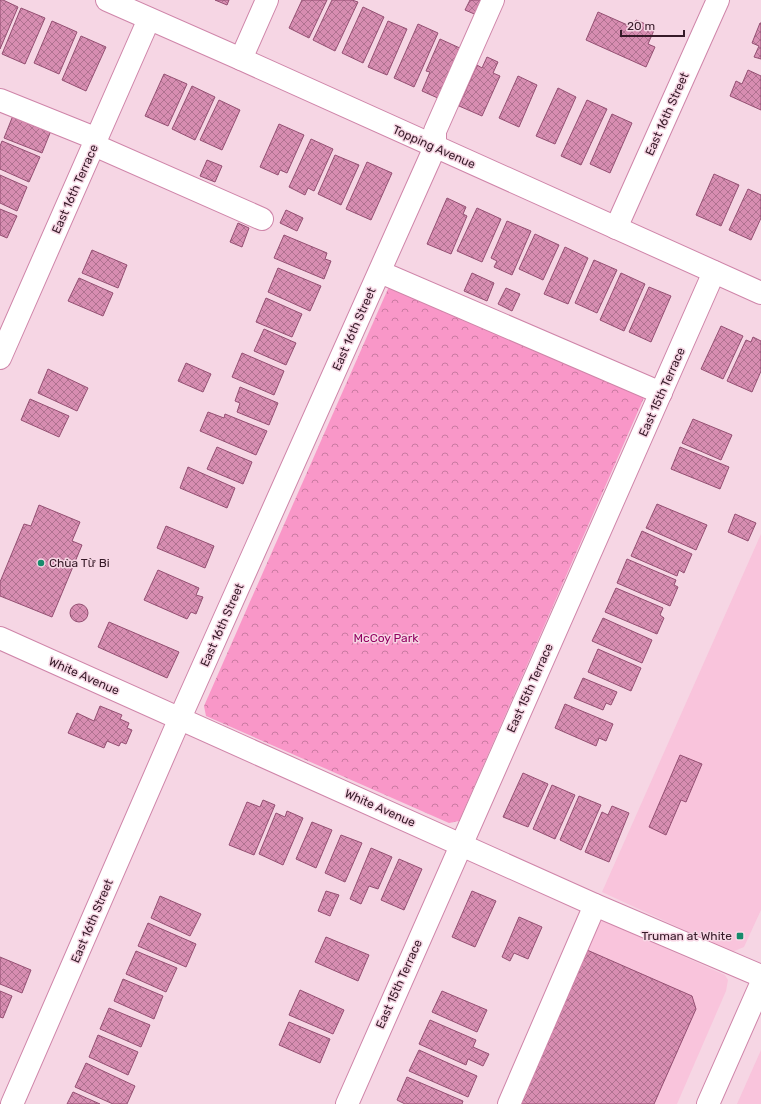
<svg xmlns="http://www.w3.org/2000/svg" width="761" height="1104" font-family="Rubik,sans-serif">
	<style>
		.built { fill: #f9c4dc }
		.park { fill: url(#park-crowns) }
		.building { fill: url(#building-cross-hatch); stroke: #944f72 }
		.lines { fill: none; stroke-linecap: round; stroke-linejoin: round }
		.minor-casing { stroke: #cf85a9; stroke-width: 24 }
		.major-casing { stroke: #cf85a9; stroke-width: 24 }
		.minor { stroke: #fff; stroke-width: 22 }
		.major { stroke: #fff; stroke-width: 22 }
		.poi-dot { fill: #178b6c; stroke: #f6d6e4; stroke-width: 1.5 }
		.labels { text-anchor: middle; dominant-baseline: central; stroke-width: 3; stroke-linejoin: round; paint-order: stroke }
		.street-label { font-size: 12px; fill: #361a28; stroke: #f6d6e4 }
		.poi-label { font-size: 12px; fill: #361a28; stroke: #f6d6e4; text-anchor: start }
		.park-label { font-size: 12px; fill: #920160; stroke: #f6d6e4 }
	</style>
	<defs>
		<pattern id="park-crowns" width="20" height="18" patternUnits="userSpaceOnUse"><rect width="20" height="18" fill="#f997c8"/><path d="M2 6a3 3 0 1 1 6 0M12 15a3 3 0 1 1 6 0" fill="none" stroke="#ca7aa2"/></pattern>
		<pattern id="building-cross-hatch" width="8" height="8" patternUnits="userSpaceOnUse"><rect width="8" height="8" fill="#d78db1"/><path d="M0 0l8 8M0 8l8-8" fill="none" stroke="#af7290"/></pattern>
	</defs>
	<rect width="100%" height="100%" fill="#f6d6e4"/>
	<!-- built -->
	<g class="built">
		<polygon points="761,534 761,910 744,947 732,952 602,892"/>
		<polygon points="591,915 725,975 728,980 726,991 677,1104 502,1104"/>
		<polygon points="761,1050 761,1104 737,1104"/>
	</g>
	<!-- park -->
	<polygon class="park" points="391,282 646,393 459,821 449,823 206,716 204,706"/>
	<!-- building -->
	<g class="building">
		<polygon points="0,0 3,0 18,7 0,49"/>
		<polygon points="215,0 229,0 227,5"/>
		<polygon points="302,0 327,0 309,38 289,28"/>
		<polygon points="332,0 352,0 358,2 335,51 313,40"/>
		<polygon points="470,0 486,0 479,16 465,10"/>
		<polygon points="363,7 384,17 363,63 342,53"/>
		<polygon points="21,8 45,18 25,64 2,54"/>
		<polygon points="598,12 632,27 636,20 655,28 648,44 655,47 646,67 586,40"/>
		<polygon points="52,21 77,32 59,74 34,63"/>
		<polygon points="388,21 407,29 387,75 368,67"/>
		<polygon points="760,23 761,23 761,59 754,57 759,46 752,43"/>
		<polygon points="418,24 438,33 414,87 394,78"/>
		<polygon points="81,36 106,47 86,91 62,80"/>
		<polygon points="440,39 462,49 440,99 422,91 430,72 426,71"/>
		<polygon points="487,57 498,62 493,73 500,76 482,116 459,106 477,65 482,68"/>
		<polygon points="748,70 761,76 761,110 730,96 736,81 742,84"/>
		<polygon points="164,74 187,84 168,126 145,116"/>
		<polygon points="518,76 537,85 519,127 499,118"/>
		<polygon points="192,86 215,97 195,140 172,129"/>
		<polygon points="558,88 576,97 555,144 536,136"/>
		<polygon points="219,100 240,110 222,150 200,140"/>
		<polygon points="587,100 607,109 581,165 561,156"/>
		<polygon points="14,113 52,128 42,153 4,138"/>
		<polygon points="612,114 632,123 610,173 590,164"/>
		<polygon points="279,124 304,135 287,173 280,170 278,175 260,167"/>
		<polygon points="311,139 333,149 314,191 308,188 305,195 289,187"/>
		<polygon points="2,141 40,157 29,182 0,169 0,146"/>
		<polygon points="335,155 359,165 341,205 318,194"/>
		<polygon points="207,160 222,166 215,182 200,176"/>
		<polygon points="367,162 392,173 371,220 346,209"/>
		<polygon points="714,174 739,185 721,226 696,215"/>
		<polygon points="0,175 27,187 17,211 0,203"/>
		<polygon points="748,189 761,195 761,218 751,240 729,230"/>
		<polygon points="447,198 466,207 463,214 467,216 451,254 427,244"/>
		<polygon points="477,208 501,219 482,262 457,251"/>
		<polygon points="0,209 17,216 7,238 0,235"/>
		<polygon points="286,210 303,218 297,231 280,223"/>
		<polygon points="507,221 531,231 512,275 494,267 497,261 491,258"/>
		<polygon points="238,223 249,228 242,247 230,242"/>
		<polygon points="535,234 559,245 543,280 519,269"/>
		<polygon points="284,235 327,253 325,259 331,261 324,279 274,258"/>
		<polygon points="565,247 588,258 568,304 544,294"/>
		<polygon points="92,250 127,265 118,288 82,273"/>
		<polygon points="594,260 617,270 597,313 575,303"/>
		<polygon points="278,268 321,286 310,311 268,292"/>
		<polygon points="472,273 494,283 487,301 464,291"/>
		<polygon points="621,273 645,284 624,331 600,320"/>
		<polygon points="79,278 113,293 103,316 68,301"/>
		<polygon points="649,287 671,296 651,342 629,332"/>
		<polygon points="506,288 520,294 512,311 498,304"/>
		<polygon points="266,298 302,314 292,337 256,322"/>
		<polygon points="721,326 743,336 723,379 701,369"/>
		<polygon points="264,329 296,343 286,365 254,351"/>
		<polygon points="753,337 761,341 761,371 752,392 727,381 746,340 751,342"/>
		<polygon points="242,353 284,371 274,395 232,377"/>
		<polygon points="186,363 211,374 203,392 178,381"/>
		<polygon points="48,369 88,388 77,411 38,393"/>
		<polygon points="240,387 278,403 269,425 237,412 240,403 235,401"/>
		<polygon points="30,399 69,416 59,437 21,420"/>
		<polygon points="208,412 224,418 225,414 267,431 256,455 200,431"/>
		<polygon points="693,419 732,435 721,460 682,443"/>
		<polygon points="217,447 252,462 243,484 207,469"/>
		<polygon points="680,447 729,467 720,489 671,469"/>
		<polygon points="188,467 235,488 227,508 180,488"/>
		<polygon points="657,504 707,525 696,550 646,528"/>
		<polygon points="39,505 80,522 72,541 82,545 52,617 0,596 0,582 24,524 31,526"/>
		<polygon points="735,514 756,523 748,541 728,532"/>
		<polygon points="166,526 214,546 205,568 157,548"/>
		<polygon points="642,531 692,554 684,573 679,570 677,576 631,556"/>
		<polygon points="627,559 676,580 674,585 678,587 670,606 617,583"/>
		<polygon points="158,570 199,588 196,595 203,597 196,614 191,612 187,619 144,600"/>
		<polygon points="616,588 663,608 660,615 664,618 657,634 605,612"/>
		<circle cx="79" cy="613" r="9"/>
		<polygon points="603,618 652,640 642,663 592,641"/>
		<polygon points="109,622 179,652 167,678 98,647"/>
		<polygon points="598,649 641,668 631,691 588,672"/>
		<polygon points="583,678 617,692 611,705 606,703 603,710 574,698"/>
		<polygon points="565,704 613,724 606,741 599,738 596,746 555,728"/>
		<polygon points="100,706 122,715 120,719 129,723 127,728 132,730 126,744 121,742 119,746 107,741 104,748 68,733 77,713 94,721"/>
		<polygon points="680,755 702,764 686,802 681,800 666,835 649,827"/>
		<polygon points="523,773 548,784 528,827 503,817"/>
		<polygon points="552,785 575,795 555,839 533,829"/>
		<polygon points="579,796 601,805 581,850 560,840"/>
		<polygon points="263,800 275,805 254,855 229,845 247,802 260,807"/>
		<polygon points="612,806 629,813 609,862 585,852 602,812 608,815"/>
		<polygon points="287,811 303,818 283,865 259,854 276,813 285,817"/>
		<polygon points="312,822 332,830 316,868 296,859"/>
		<polygon points="341,835 362,843 345,882 325,873"/>
		<polygon points="371,848 392,857 378,889 369,886 361,904 350,899"/>
		<polygon points="399,859 422,869 404,910 381,900"/>
		<polygon points="326,891 339,895 330,916 318,911"/>
		<polygon points="472,891 496,901 475,947 452,937"/>
		<polygon points="160,896 201,914 190,936 151,918"/>
		<polygon points="519,917 542,927 528,959 514,953 510,961 502,957"/>
		<polygon points="148,923 196,944 186,967 138,946"/>
		<polygon points="326,937 369,955 358,981 315,962"/>
		<polygon points="587,950 692,996 696,1009 654,1104 519,1104"/>
		<polygon points="136,951 177,968 166,992 126,974"/>
		<polygon points="0,957 31,970 22,993 0,984"/>
		<polygon points="123,979 163,996 154,1019 114,1001"/>
		<polygon points="300,990 344,1010 333,1034 289,1015"/>
		<polygon points="0,991 12,996 3,1018 0,1017"/>
		<polygon points="442,991 487,1010 477,1032 432,1012"/>
		<polygon points="109,1008 150,1025 141,1047 100,1029"/>
		<polygon points="430,1020 476,1040 473,1047 489,1054 483,1066 468,1059 466,1065 419,1044"/>
		<polygon points="289,1022 330,1039 320,1063 279,1045"/>
		<polygon points="98,1035 138,1052 128,1075 89,1057"/>
		<polygon points="419,1050 477,1076 468,1097 409,1071"/>
		<polygon points="86,1063 135,1086 127,1104 113,1104 75,1087"/>
		<polygon points="407,1077 463,1101 462,1104 405,1104 397,1100"/>
		<polygon points="73,1092 100,1104 67,1104"/>
	</g>
	<g class="lines">
		<defs>
			<g id="minor">
				<polyline points="107,0 241,59 761,293"/>
				<polyline points="241,59 267,0"/>
				<polyline points="0,100 97,139"/>
				<polyline points="94,145 262,219"/>
				<polyline points="616,228 718,0"/>
				<polyline points="380,272 661,393"/>
				<polyline points="0,358 149,19"/>
				<polyline points="0,638 595,905 761,976"/>
				<polyline points="12,1104 180,718 435,147 435,131 493,0"/>
				<polyline points="347,1104 714,272"/>
				<polyline points="509,1104 595,905"/>
			</g>
			<polyline id="major" points="708,1104 761,984"/>
		</defs>
		<!-- minor casing -->
		<use href="#minor" class="minor-casing"/>
		<!-- major casing -->
		<use href="#major" class="major-casing"/>
		<!-- minor -->
		<use href="#minor" class="minor"/>
		<!-- major -->
		<use href="#major" class="major"/>
	</g>
	<!-- markers -->
	<g class="poi-dot">
		<circle cx="41" cy="563" r="4"/>
		<rect x="736" y="932" width="8" height="8" rx="2"/>
	</g>
	<g class="labels">
		<!-- street labels -->
		<g class="street-label">
			<text transform="translate(667 114) rotate(-66)">East 16th Street</text>
			<text transform="translate(434 147) rotate(24)">Topping Avenue</text>
			<text transform="translate(75 189) rotate(-66)">East 16th Terrace</text>
			<text transform="translate(354 329) rotate(-66)">East 16th Street</text>
			<text transform="translate(662 392) rotate(-66)">East 15th Terrace</text>
			<text transform="translate(222 625) rotate(-66)">East 16th Street</text>
			<text transform="translate(84 676) rotate(24)">White Avenue</text>
			<text transform="translate(530 688) rotate(-66)">East 15th Terrace</text>
			<text transform="translate(380 808) rotate(24)">White Avenue</text>
			<text transform="translate(92 921) rotate(-67)">East 16th Street</text>
			<text transform="translate(399 984) rotate(-66)">East 15th Terrace</text>
		</g>
		<!-- poi labels -->
		<g class="poi-label">
			<text x="49" y="563">Chùa Từ Bi</text>
			<text x="732" y="936" text-anchor="end">Truman at White</text>
		</g>
		<!-- park labels -->
		<g class="park-label">
			<text x="386" y="638">McCoy Park</text>
		</g>
	</g>
	<!-- scale -->
	<path d="M621 30v6h63v-6" fill="none" stroke="#361a28" stroke-width="2"/>
	<text x="627" y="30" font-size="12" fill="#361a28" stroke="#f6d6e4" stroke-width="3" paint-order="stroke">20 m</text>
</svg>
